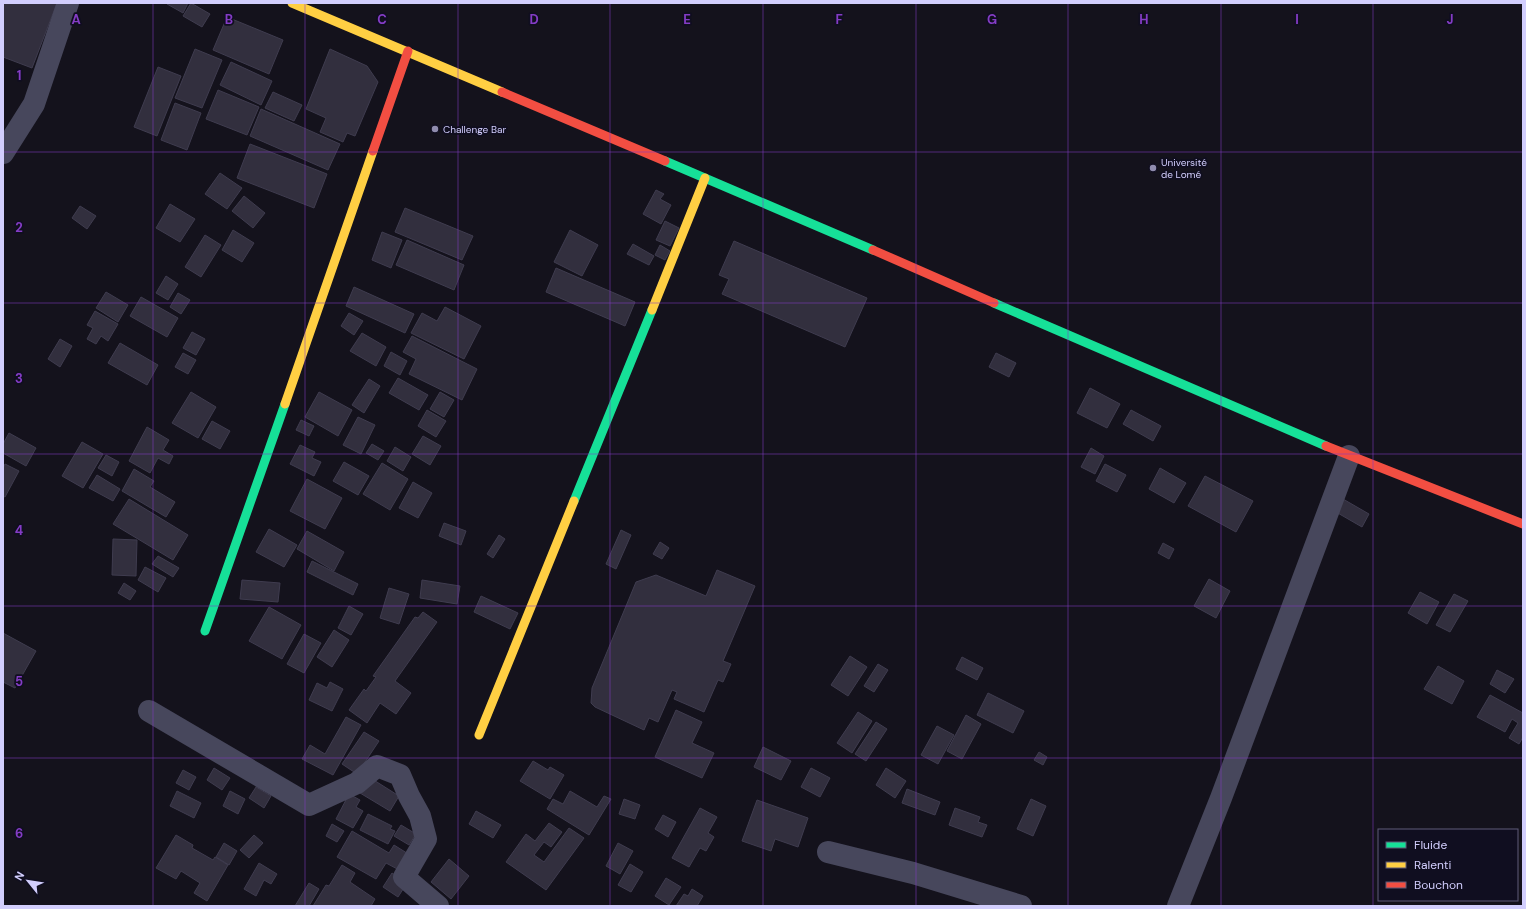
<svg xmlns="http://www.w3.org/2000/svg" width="1526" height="909" font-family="'DM Sans',sans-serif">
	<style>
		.building { fill: #322f3e; stroke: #3f3c4f }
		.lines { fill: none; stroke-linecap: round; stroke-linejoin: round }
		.street { stroke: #47475c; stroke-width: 22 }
		.fast { stroke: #16e098; stroke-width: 9 }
		.slow { stroke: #ffcf43; stroke-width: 9 }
		.jam { stroke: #f24e42; stroke-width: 9 }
		.grid { fill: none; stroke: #843cc5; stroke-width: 1; stroke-opacity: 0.55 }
		.poi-dot { fill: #908cae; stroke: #100e20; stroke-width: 1.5 }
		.labels { text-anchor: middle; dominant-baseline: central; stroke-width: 3.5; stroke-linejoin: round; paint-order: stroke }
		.poi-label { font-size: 10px; fill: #d2cefd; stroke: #100e20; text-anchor: start }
		.grid-label { font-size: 13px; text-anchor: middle; font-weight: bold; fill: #843cc5; stroke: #100e20; stroke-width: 3.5; stroke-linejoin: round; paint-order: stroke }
	</style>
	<rect width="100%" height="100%" fill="#14121c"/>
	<!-- building -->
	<g class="building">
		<polygon points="3,3 57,3 32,68 3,57"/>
		<polygon points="168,3 188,3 183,13 167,4"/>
		<polygon points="191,3 210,14 202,27 183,16"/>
		<polygon points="227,17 283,40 269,74 213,50"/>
		<polygon points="195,49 222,60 202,108 175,98"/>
		<polygon points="330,49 367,66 378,82 355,136 347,133 343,142 320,132 326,118 306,109"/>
		<polygon points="231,62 272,81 261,105 220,85"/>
		<polygon points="158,67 181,76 157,136 134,127"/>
		<polygon points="218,90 259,107 247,135 206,119"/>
		<polygon points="273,92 302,105 294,121 265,108"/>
		<polygon points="175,103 201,113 187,150 161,140"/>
		<polygon points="261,109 340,144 328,170 250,136"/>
		<polygon points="250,144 327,174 314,208 237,178"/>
		<polygon points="220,173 242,188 227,209 205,194"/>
		<polygon points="656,190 664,194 660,199 671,205 661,224 643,214"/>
		<polygon points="244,196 265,213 253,228 232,211"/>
		<polygon points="170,204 195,219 180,242 156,228"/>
		<polygon points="80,206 96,216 87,229 72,218"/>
		<polygon points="405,208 473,236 462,260 395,232"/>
		<polygon points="665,221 679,228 670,246 656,240"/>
		<polygon points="233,230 254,243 242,262 222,250"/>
		<polygon points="570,230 598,245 582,276 554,262"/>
		<polygon points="382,232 402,240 391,268 372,260"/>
		<polygon points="205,235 221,245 201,277 185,267"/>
		<polygon points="407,240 464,265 454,290 396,265"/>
		<polygon points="734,241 867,298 845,347 722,294 729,279 719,275"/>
		<polygon points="633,244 654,256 649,265 627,254"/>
		<polygon points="660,245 670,251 665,260 655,255"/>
		<polygon points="556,268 635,302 625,326 546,292"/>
		<polygon points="166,276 178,284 168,300 156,293"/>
		<polygon points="354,287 414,314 405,333 346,306"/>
		<polygon points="106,292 128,305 118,322 96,308"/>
		<polygon points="178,293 190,300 181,314 170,307"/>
		<polygon points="141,297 178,318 167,337 130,316"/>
		<polygon points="445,307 481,326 464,359 411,333 422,313 437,321"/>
		<polygon points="95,311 118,324 108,341 101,336 96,344 87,339 93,328 87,325"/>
		<polygon points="349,313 363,321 354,335 341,326"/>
		<polygon points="192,332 205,339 196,355 183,348"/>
		<polygon points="362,333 386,347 376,366 350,351"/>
		<polygon points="412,336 477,369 462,400 409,374 416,359 403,352"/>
		<polygon points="60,339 72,346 60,367 48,359"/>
		<polygon points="120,343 158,365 147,385 108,363"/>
		<polygon points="391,352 407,361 400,375 384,366"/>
		<polygon points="183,353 196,360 188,374 175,367"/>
		<polygon points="996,353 1016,363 1009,377 989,367"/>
		<polygon points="398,378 428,395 419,410 389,393"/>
		<polygon points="369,379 380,386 364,413 352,405"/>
		<polygon points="1090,388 1120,404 1107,428 1077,413"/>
		<polygon points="191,392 216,407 198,438 172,423"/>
		<polygon points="319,392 352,410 338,436 305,417"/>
		<polygon points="440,392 454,400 444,417 430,409"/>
		<polygon points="427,410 446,421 436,437 418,426"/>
		<polygon points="1131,410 1161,426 1153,441 1123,424"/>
		<polygon points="358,417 375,425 361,454 343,445"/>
		<polygon points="301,420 314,426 309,436 296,430"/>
		<polygon points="212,421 230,431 220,449 202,439"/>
		<polygon points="147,427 169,440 163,450 173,456 169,464 158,458 150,473 129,461"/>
		<polygon points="9,433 36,448 26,466 3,453 3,444"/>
		<polygon points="423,436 441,446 430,465 412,454"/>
		<polygon points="82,442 103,454 83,488 62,476"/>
		<polygon points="372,444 384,451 378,460 366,453"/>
		<polygon points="300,445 315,452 312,458 321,462 314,476 290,464"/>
		<polygon points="395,447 411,457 403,471 387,461"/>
		<polygon points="1091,448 1104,456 1095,474 1081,467"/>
		<polygon points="106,455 119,462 112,476 98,468"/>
		<polygon points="344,462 369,476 358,495 333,481"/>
		<polygon points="382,463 408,479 390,510 363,494"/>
		<polygon points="5,464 19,471 5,497 3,496 3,468"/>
		<polygon points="1105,464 1126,475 1117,492 1096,481"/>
		<polygon points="1160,468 1186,483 1174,503 1149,489"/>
		<polygon points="134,469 154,481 150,487 175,502 166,517 122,491"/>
		<polygon points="97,475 120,489 113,501 89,488"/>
		<polygon points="1205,476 1253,501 1236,532 1188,506"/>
		<polygon points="307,479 342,498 325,529 290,511"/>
		<polygon points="413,482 432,493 418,518 399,508"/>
		<polygon points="129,499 188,535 173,560 113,524"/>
		<polygon points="1343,499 1369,514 1362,527 1336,512"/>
		<polygon points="444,523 466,531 461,545 439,536"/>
		<polygon points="269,529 297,545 284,567 256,552"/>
		<polygon points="621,530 631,535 616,569 606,564"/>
		<polygon points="307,531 344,552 334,571 297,549"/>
		<polygon points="499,535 505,539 493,558 487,554"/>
		<polygon points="113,539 137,540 136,576 112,575"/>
		<polygon points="660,542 669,548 662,559 653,554"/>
		<polygon points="1163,543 1174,549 1169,559 1158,553"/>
		<polygon points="158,556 179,568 173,577 152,564"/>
		<polygon points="312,561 358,584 353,595 307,572"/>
		<polygon points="145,567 166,578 158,592 138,580"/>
		<polygon points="717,570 755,586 723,661 731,664 723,682 718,680 704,712 674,699 677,692 672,690 658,722 649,718 644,730 595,707 591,703 592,688 636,582 656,575 706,596"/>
		<polygon points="1209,579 1230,591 1216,618 1194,606"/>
		<polygon points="242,580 280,583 278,602 240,599"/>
		<polygon points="422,580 460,586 457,604 420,598"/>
		<polygon points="124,583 136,591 130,600 118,593"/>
		<polygon points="389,588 409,594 399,624 380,618"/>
		<polygon points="1420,592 1439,602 1427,624 1408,613"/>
		<polygon points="1454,594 1468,601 1450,632 1436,625"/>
		<polygon points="481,596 518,613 510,629 474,612"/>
		<polygon points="349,606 363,614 351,635 338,628"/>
		<polygon points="269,607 301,625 282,659 249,641"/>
		<polygon points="423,612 437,622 395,681 411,693 396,714 380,703 367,723 349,710 364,689 366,691 376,677 373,676 415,617 418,618"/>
		<polygon points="334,630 349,640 332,667 317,657"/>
		<polygon points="3,633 36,651 15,688 3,682"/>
		<polygon points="304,634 321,643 304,673 287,664"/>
		<polygon points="850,656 867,667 848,696 831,685"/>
		<polygon points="962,657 983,668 977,680 956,669"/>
		<polygon points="878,664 888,670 874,692 864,686"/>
		<polygon points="1438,666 1464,681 1452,704 1424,689"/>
		<polygon points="1497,670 1514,679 1505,693 1490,684"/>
		<polygon points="330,682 343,689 332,711 309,700 317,683 327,688"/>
		<polygon points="988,693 1024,711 1013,733 977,715"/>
		<polygon points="1490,695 1523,713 1523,737 1519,744 1509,738 1518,723 1512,719 1505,732 1477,717"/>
		<polygon points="676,710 702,722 692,743 714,753 702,778 655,757"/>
		<polygon points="858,712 872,721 852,753 837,743"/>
		<polygon points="966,715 981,724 962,759 947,751"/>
		<polygon points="346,717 361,725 333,775 302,759 310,745 325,754"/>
		<polygon points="876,722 887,729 866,761 855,754"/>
		<polygon points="937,726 954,735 938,764 921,755"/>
		<polygon points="364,732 379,741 357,774 342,764"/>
		<polygon points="763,747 791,761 781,780 754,767"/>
		<polygon points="1039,752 1047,757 1043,765 1034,760"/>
		<polygon points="533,761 548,770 550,767 564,775 550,799 520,781"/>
		<polygon points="214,768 230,778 222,790 207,780"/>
		<polygon points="811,768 830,778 820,797 801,787"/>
		<polygon points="886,768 906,781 895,798 876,785"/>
		<polygon points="183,770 196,777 189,790 176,783"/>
		<polygon points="369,777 399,796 390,811 360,793"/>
		<polygon points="256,787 271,796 264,808 249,798"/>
		<polygon points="907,789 940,802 935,815 902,803"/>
		<polygon points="177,791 201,803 194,818 170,806"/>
		<polygon points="230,791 245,799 238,814 223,806"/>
		<polygon points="570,791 597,807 604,796 611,799 589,835 547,809 553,799 563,804"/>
		<polygon points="349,794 360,800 356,807 363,811 353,828 336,819"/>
		<polygon points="624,799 640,805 635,819 619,814"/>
		<polygon points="1031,799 1046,806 1033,836 1017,829"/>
		<polygon points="757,800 808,818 798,847 775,839 771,851 742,841"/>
		<polygon points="700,808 717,817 708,833 714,837 706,851 700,848 689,867 672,858"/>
		<polygon points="955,808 980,817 978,822 987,825 982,837 949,825"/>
		<polygon points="476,811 501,825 493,838 469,824"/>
		<polygon points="368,814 392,826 390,829 395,831 388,844 360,830"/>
		<polygon points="663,815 676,822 668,837 655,829"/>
		<polygon points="549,823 562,832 551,847 544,842 534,855 544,862 569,828 584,838 546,890 506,862 526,834 535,841"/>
		<polygon points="332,824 344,831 337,842 326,836"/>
		<polygon points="401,825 416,834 409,845 394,836"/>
		<polygon points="352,831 389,853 394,845 410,855 401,871 386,863 376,879 337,857"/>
		<polygon points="176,835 193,845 192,848 213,860 215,857 228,865 207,901 194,893 200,883 181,871 176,879 156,868"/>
		<polygon points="254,835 263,843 249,858 240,850"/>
		<polygon points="224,843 237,851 229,865 216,857"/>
		<polygon points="618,843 633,851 620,874 606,866"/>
		<polygon points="449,859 469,876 451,899 431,882"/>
		<polygon points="259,863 277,874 271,884 264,880 256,896 244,889"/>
		<polygon points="630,864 643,872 631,892 618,885"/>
		<polygon points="342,865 355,873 350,882 375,899 371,906 313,906 326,885 329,886"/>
		<polygon points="392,873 407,883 398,897 383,887"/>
		<polygon points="666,878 681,887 669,905 655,896"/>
		<polygon points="309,883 319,889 309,906 295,906"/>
		<polygon points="692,889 703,896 697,906 676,906 684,894 688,896"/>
	</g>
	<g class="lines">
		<!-- street -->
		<g class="street">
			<polyline points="3,153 34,104 68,3"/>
			<polyline points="149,711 309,805 357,783 377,766 400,775 409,796 420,816 426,839 404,877 438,906"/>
			<polyline points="828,852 913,873 1021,906"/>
			<polyline points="1178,906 1221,798 1349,456"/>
		</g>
		<!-- fast -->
		<g class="fast">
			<polyline points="665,161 873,250"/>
			<polyline points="994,303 1326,446"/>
			<polyline points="574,501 652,310"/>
			<polyline points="205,631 285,404"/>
		</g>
		<!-- slow -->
		<g class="slow">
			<polyline points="292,3 502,92"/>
			<polyline points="652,310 705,178"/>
			<polyline points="285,404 373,151"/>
			<polyline points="479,735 574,501"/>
		</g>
		<!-- jam -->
		<g class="jam">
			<polyline points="502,92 665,161"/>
			<polyline points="373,151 408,51"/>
			<polyline points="873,250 994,303"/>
			<polyline points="1326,446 1523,524"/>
		</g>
	</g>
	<!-- grid -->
	<path class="grid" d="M 153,3 L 153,906M 305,3 L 305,906M 458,3 L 458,906M 610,3 L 610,906M 763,3 L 763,906M 916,3 L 916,906M 1068,3 L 1068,906M 1221,3 L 1221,906M 1373,3 L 1373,906M 3,152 L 1523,152M 3,303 L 1523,303M 3,454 L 1523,454M 3,606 L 1523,606M 3,758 L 1523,758"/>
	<!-- markers -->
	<g class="poi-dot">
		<circle cx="435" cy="129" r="4"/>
		<circle cx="1153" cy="168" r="4"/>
	</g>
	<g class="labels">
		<!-- poi labels -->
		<g class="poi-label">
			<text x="443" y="129">Challenge Bar</text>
			<text x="1161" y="162">Université<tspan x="1161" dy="12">de Lomé</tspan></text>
		</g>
	</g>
	<g class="grid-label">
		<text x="76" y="24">A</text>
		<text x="229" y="24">B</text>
		<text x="382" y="24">C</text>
		<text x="534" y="24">D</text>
		<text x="687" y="24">E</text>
		<text x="839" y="24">F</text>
		<text x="992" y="24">G</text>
		<text x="1144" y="24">H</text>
		<text x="1297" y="24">I</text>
		<text x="1450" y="24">J</text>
		<text x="19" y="80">1</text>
		<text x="19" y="232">2</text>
		<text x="19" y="383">3</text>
		<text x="19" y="535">4</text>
		<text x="19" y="686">5</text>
		<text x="19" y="838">6</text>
	</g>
	<!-- border -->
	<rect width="1526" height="909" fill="none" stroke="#d2cefd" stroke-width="8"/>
	<!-- legend -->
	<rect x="1378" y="829" width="140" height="72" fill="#100e20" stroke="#5e5b78"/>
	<rect x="1386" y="842" width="20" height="6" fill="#16e098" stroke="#5e5b78"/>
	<text x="1414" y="849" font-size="12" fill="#d2cefd">Fluide</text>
	<rect x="1386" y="862" width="20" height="6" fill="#ffcf43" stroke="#5e5b78"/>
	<text x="1414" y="869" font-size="12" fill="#d2cefd">Ralenti</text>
	<rect x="1386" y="882" width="20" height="6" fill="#f24e42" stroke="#5e5b78"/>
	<text x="1414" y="889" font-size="12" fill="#d2cefd">Bouchon</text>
	<!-- north arrow -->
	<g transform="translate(28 881) rotate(300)" stroke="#100e20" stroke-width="3" paint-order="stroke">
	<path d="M0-3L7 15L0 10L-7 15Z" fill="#d2cefd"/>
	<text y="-6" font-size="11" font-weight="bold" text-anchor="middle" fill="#d2cefd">N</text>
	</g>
</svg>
